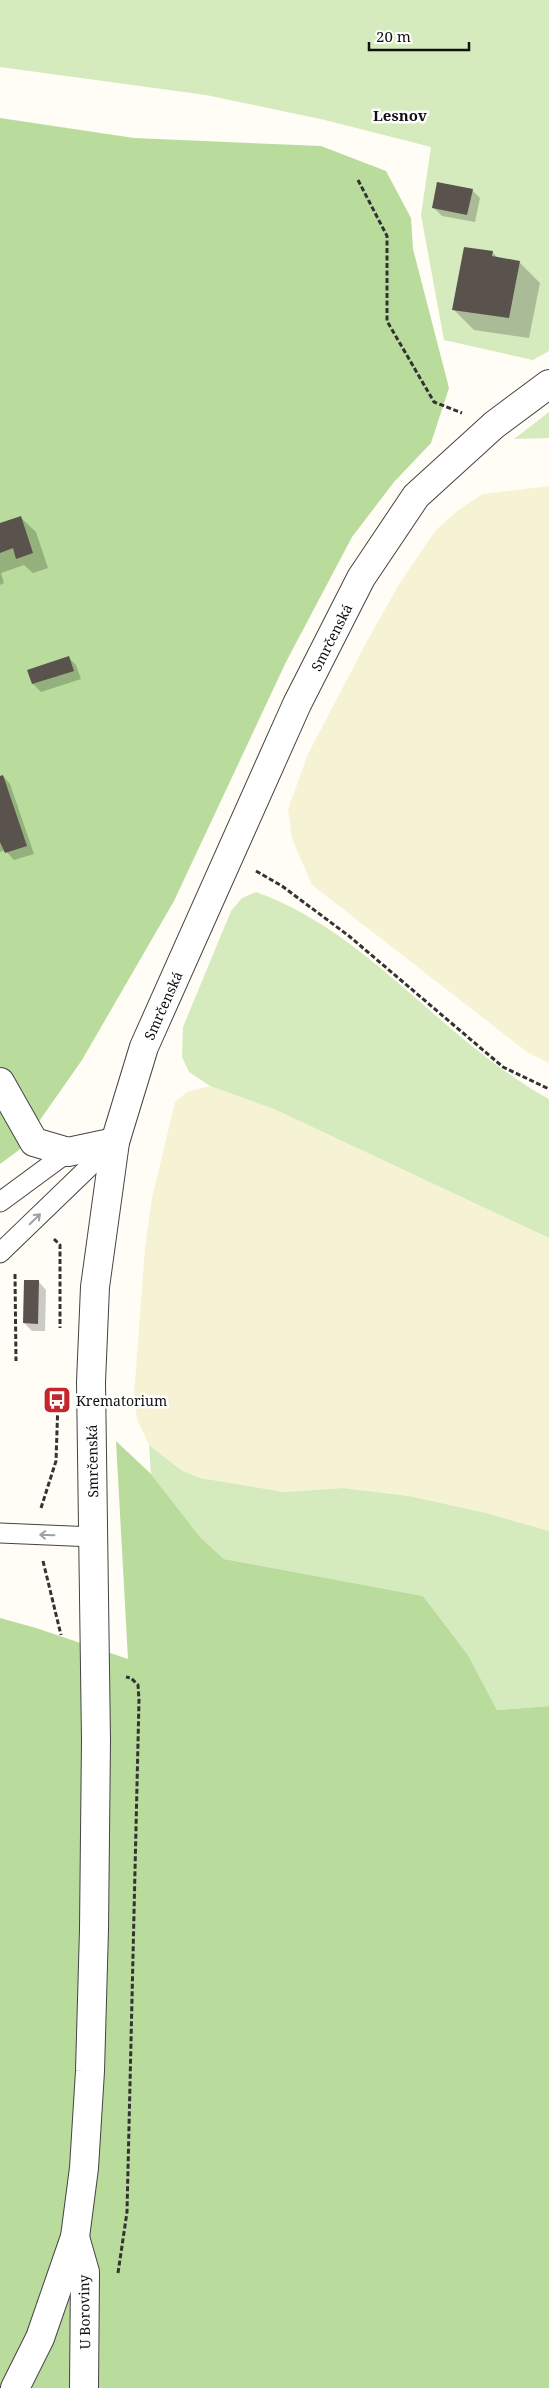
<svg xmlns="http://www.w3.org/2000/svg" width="549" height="2388" font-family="'Noto Serif',serif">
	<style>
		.farmland { fill: #f6f3d4 }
		.green { fill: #d5ebbd }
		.forest { fill: #b9dc9c }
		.shadow { fill: #0003 }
		.building { fill: #5a524d }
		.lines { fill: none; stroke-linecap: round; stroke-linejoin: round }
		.service-casing { stroke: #444; stroke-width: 21 }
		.minor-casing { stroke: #444; stroke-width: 30 }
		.tertiary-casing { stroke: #444; stroke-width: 30 }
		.path { stroke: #333; stroke-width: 3; stroke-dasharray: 5 2.5; stroke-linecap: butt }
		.service { stroke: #fff; stroke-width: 19 }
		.minor { stroke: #fff; stroke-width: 28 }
		.tertiary { stroke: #fff; stroke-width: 28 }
		.oneway { stroke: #a0a0a0 }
		.labels { text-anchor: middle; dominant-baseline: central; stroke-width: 5; stroke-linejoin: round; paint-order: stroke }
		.street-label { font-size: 14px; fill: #111; stroke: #fff }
		.poi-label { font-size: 14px; fill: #111; stroke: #fff; text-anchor: start }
		.neighbourhood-label { font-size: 15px; font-weight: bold; fill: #111; stroke: #fff }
	</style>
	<rect width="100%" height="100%" fill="#fffdf5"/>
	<!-- farmland -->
	<g class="farmland">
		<polygon points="549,486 549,1063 527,1052 312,885 292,839 288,809 308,754 366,643 399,584 436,530 457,511 483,494"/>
		<polygon points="210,1086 274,1109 549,1238 549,1531 486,1513 409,1496 343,1488 284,1492 200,1478 181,1470 149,1445 137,1419 134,1396 145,1247 152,1198 175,1102 187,1092"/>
	</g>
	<!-- green -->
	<g class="green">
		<polygon points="0,0 549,0 549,351 533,360 444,340 421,215 431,147 325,120 206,95 0,67"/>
		<polygon points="549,412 549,438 514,439"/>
		<path d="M 256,892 C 369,932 444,1042 549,1099 L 549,1238 L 274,1109 L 210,1086 L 189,1072 L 182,1057 L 183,1027 L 231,911 L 242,898 Z"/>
		<polygon points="149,1445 181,1470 200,1478 284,1492 343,1488 409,1496 486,1513 549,1531 549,1706 497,1710 468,1655 423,1596 224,1559 200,1537 151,1474"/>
	</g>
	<!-- forest -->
	<g class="forest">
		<polygon points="0,118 134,138 321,146 386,171 411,218 413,249 449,388 431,443 394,482 352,537 286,662 174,901 82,1060 19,1150 0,1164"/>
		<polygon points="116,1441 151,1474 200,1537 224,1559 423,1596 468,1655 497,1710 549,1706 549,2388 0,2388 0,1618 36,1628 128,1659"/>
	</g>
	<!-- shadow -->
	<g class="shadow">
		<polygon points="472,190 480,198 475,222 442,216 434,208"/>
		<polygon points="492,252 498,258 519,262 540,283 529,338 474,330 453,309"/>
		<polygon points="20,517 36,532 48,568 33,573 24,565 1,573 4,583 0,585 0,524"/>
		<polygon points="68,657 76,665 81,679 41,692 33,684 29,670"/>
		<polygon points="3,776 10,784 34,854 14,860 5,850 0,852 0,777"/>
		<polygon points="39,1282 46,1290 45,1331 32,1331 24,1323"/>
	</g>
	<!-- building -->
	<g class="building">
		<polygon points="437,182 473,189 467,215 432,208"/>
		<polygon points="464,247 493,251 492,256 520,261 509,318 452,310"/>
		<polygon points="21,516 33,553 16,559 13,548 0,553 0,523"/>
		<polygon points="69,656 74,671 32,684 27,670"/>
		<polygon points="3,775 27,846 5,853 0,842 0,776"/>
		<polygon points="24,1280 39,1280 38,1324 23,1323"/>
	</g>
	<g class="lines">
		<defs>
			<g id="service">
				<polyline points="0,1202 68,1152"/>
				<polyline points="0,1253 114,1143"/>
				<polyline points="0,1533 94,1537"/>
			</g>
			<g id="minor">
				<polyline points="0,1082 34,1142 68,1152 115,1142"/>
				<polyline points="75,2237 85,2272 84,2388"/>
			</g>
			<g id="tertiary">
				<path id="s1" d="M 15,2388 L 40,2338 L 75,2237 L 84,2168 L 90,2071 L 94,1929 L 96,1740 L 91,1382 L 95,1287 L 115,1142 L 144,1047 L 297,704 L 361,578 L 416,496 L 494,425 L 549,384"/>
			</g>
		</defs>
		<!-- service casing -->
		<use href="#service" class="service-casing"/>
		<!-- minor casing -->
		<use href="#minor" class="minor-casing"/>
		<!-- tertiary casing -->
		<use href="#tertiary" class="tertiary-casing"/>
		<!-- path -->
		<g class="path">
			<polyline points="358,180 387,236 387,321 434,402 462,413"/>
			<polyline points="256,871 282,886 349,936 503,1067 549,1089"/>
			<polyline points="54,1239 60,1245 60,1328"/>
			<polyline points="15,1274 16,1361"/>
			<polyline points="41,1508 56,1461 58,1401"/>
			<polyline points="43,1561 61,1635"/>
			<polyline points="118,2273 127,2212 139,1700 138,1685 131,1678 126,1677"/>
		</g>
		<!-- service -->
		<use href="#service" class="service"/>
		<!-- minor -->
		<use href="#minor" class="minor"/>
		<!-- tertiary -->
		<use href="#tertiary" class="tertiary"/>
	</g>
	<!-- one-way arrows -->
	<defs><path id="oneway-shaft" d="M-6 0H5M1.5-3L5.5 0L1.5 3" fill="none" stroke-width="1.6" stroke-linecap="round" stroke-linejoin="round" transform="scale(1.25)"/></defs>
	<g class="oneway">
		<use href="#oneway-shaft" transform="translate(35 1219) rotate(-44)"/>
		<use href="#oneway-shaft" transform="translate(47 1535) rotate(-178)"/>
	</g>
	<!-- icons -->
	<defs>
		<symbol id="bus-square" viewBox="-11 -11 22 22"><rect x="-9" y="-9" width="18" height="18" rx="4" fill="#c4262e" stroke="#fff"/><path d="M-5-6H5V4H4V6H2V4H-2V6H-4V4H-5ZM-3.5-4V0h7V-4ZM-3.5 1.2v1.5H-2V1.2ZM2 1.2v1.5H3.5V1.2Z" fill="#fff"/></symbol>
	</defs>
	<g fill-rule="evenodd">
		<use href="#bus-square" x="41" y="1384" width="32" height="32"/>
	</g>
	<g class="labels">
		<!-- street labels -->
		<g class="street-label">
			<text stroke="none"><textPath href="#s1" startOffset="1810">Smrčenská</textPath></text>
			<text stroke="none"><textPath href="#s1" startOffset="1405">Smrčenská</textPath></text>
			<text transform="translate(92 1461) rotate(-91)">Smrčenská</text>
			<text transform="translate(84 2312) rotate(-91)">U Boroviny</text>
		</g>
		<!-- poi labels -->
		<g class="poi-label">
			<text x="76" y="1400">Krematorium</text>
		</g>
		<!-- neighbourhood labels -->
		<g class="neighbourhood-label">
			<text x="400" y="115">Lesnov</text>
		</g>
	</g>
	<!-- scale -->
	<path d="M369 42v8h100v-8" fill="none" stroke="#111111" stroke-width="2.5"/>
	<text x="376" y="42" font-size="15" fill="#111111" stroke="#ffffff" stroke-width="4" paint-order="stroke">20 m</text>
</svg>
